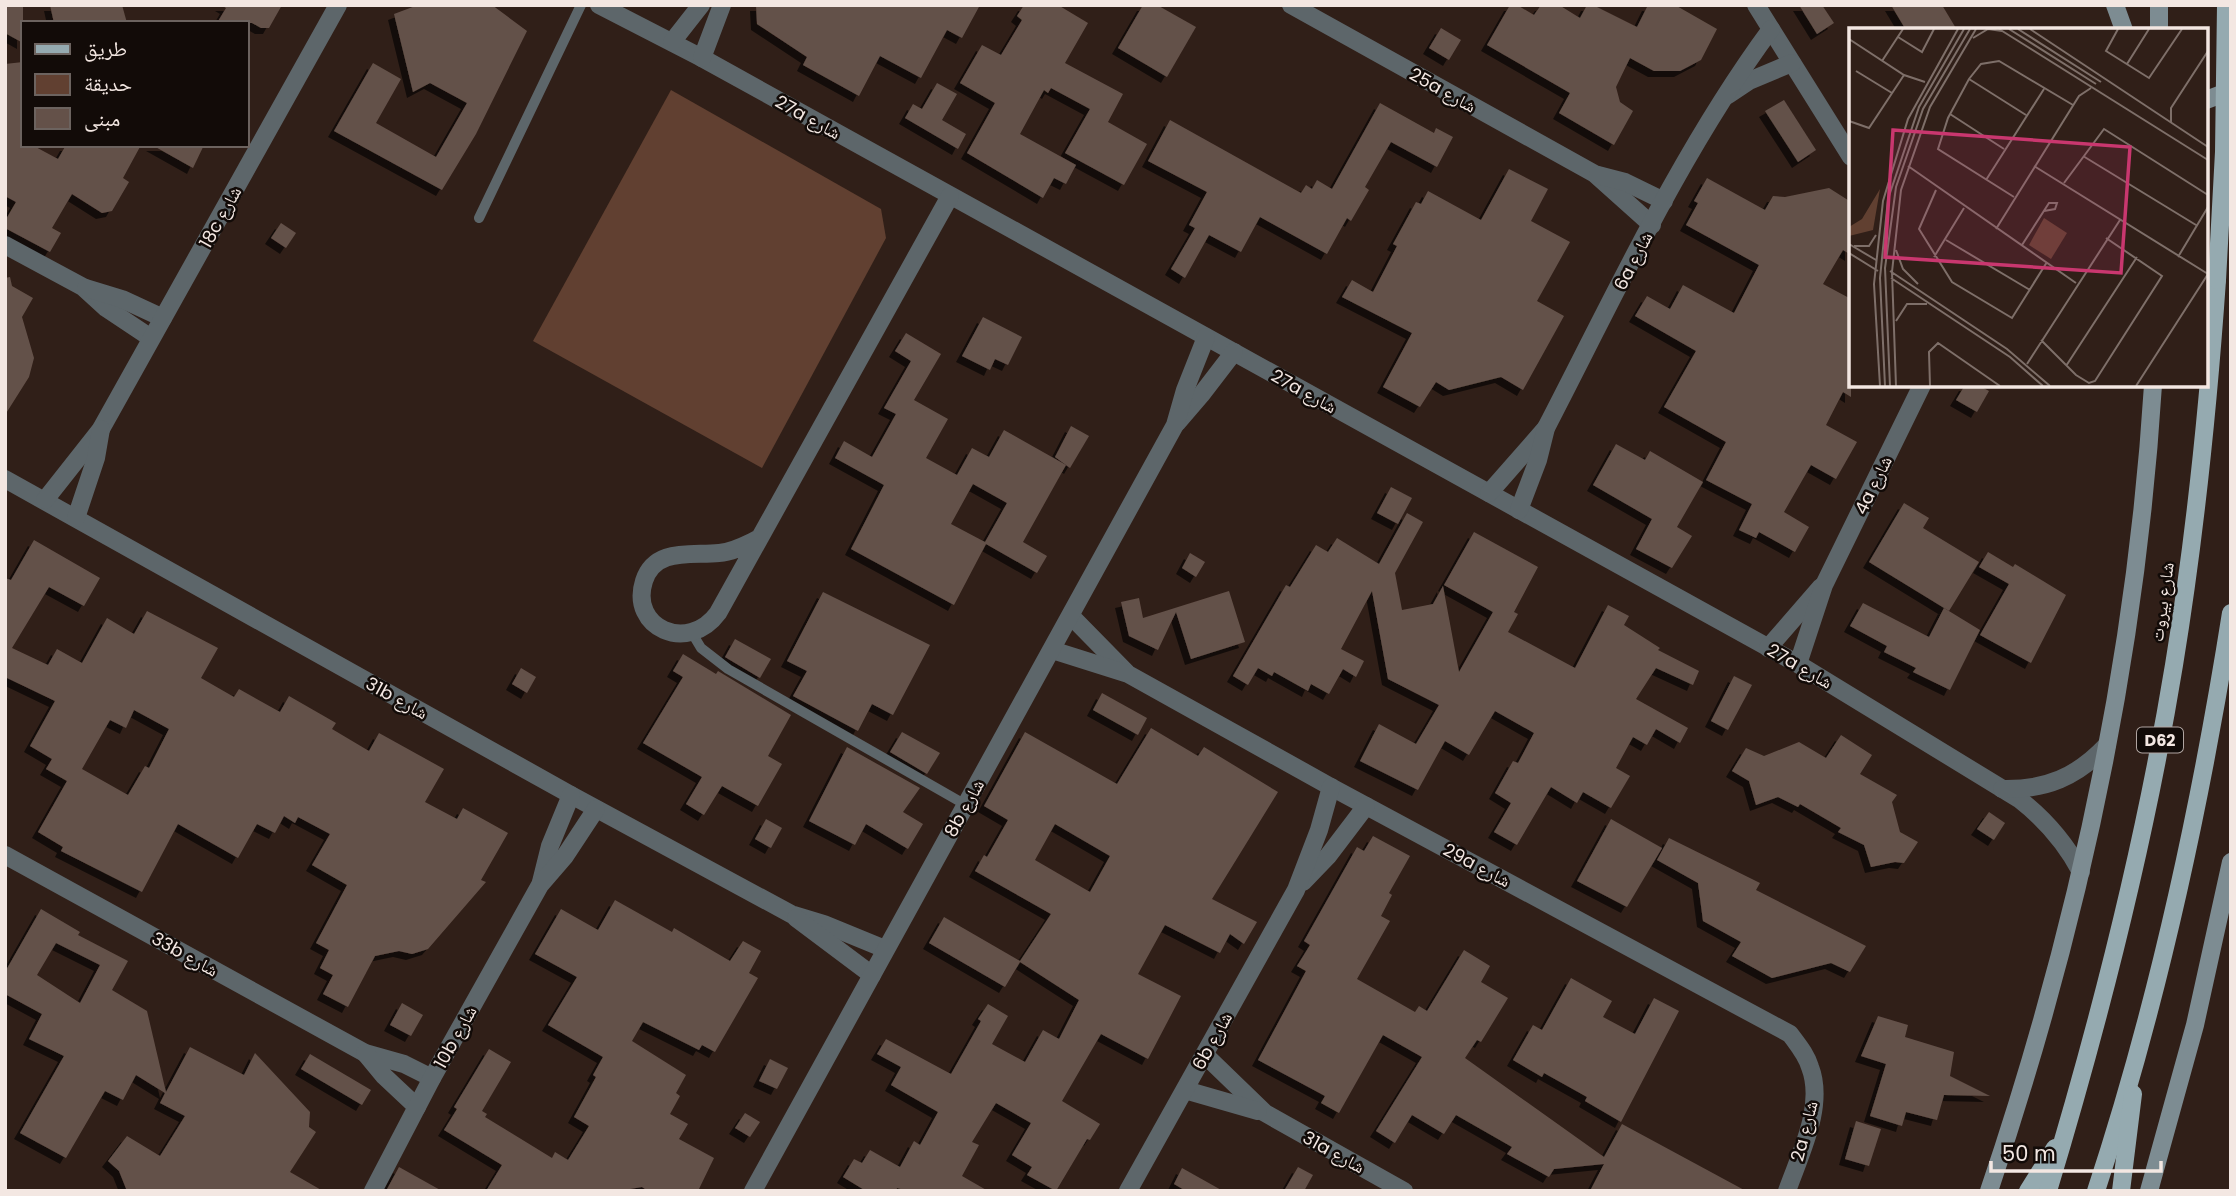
<svg xmlns="http://www.w3.org/2000/svg" width="2236" height="1196" font-family="Poppins,'Noto Naskh Arabic',sans-serif">
	<style>
		.green { fill: #614031 }
		.building { fill: #645149; fill-rule: evenodd; filter: url(#shadow) }
		.lines { fill: none; stroke-linecap: round; stroke-linejoin: round }
		.lane { stroke: #5d666a; stroke-width: 10 }
		.street { stroke: #5d666a; stroke-width: 18 }
		.secondary { stroke: #7d8c92; stroke-width: 18 }
		.primary { stroke: #95aab0; stroke-width: 18 }
		.primary-bridge { stroke: #95aab0; stroke-width: 18 }
		.labels { text-anchor: middle; dominant-baseline: central; stroke-width: 5; stroke-linejoin: round; paint-order: stroke }
		.shield { fill: #120b08; stroke: #b0a5a1; stroke-width: 2 }
		.shield-label { font-size: 16px; font-weight: bold; fill: #f3e7e2 }
		.street-label { font-size: 18px; fill: #f3e7e2; stroke: #120b08 }
		.inset-road { fill: none; stroke: #7e6f69; stroke-width: 2 }
		.view { fill: #c9376f; fill-opacity: 0.15; stroke: #c9376f; stroke-width: 3.5 }
		.inset-edge { fill: none; stroke: #f3e7e2; stroke-width: 3.5 }
	</style>
	<defs>
		<filter id="shadow"><feDropShadow dx="-6" dy="6" stdDeviation="0" flood-color="#0009"/></filter>
	</defs>
	<rect width="100%" height="100%" fill="#301f18"/>
	<!-- green -->
	<polygon class="green" points="671,90 881,209 886,238 762,468 533,341"/>
	<!-- building -->
	<g class="building">
		<polygon points="5,5 23,5 23,43 5,33"/>
		<polygon points="50,5 122,5 127,23 54,23"/>
		<polygon points="221,5 282,5 269,28 261,28 252,23 217,23 226,8"/>
		<polygon points="418,5 492,5 527,31 476,134 442,190 334,131 373,63 401,79 376,123 436,157 467,103 430,83 413,92 394,14"/>
		<polygon points="756,5 980,5 962,38 947,30 921,78 880,56 859,96 803,65 807,57 757,24"/>
		<polygon points="1024,5 1058,5 1088,23 1065,63 1123,94 1108,122 1147,144 1124,185 1065,153 1090,109 1051,88 1048,93 1044,90 1020,134 1076,165 1066,184 1054,178 1043,198 967,153 995,103 960,83 982,45 1001,55 1022,20 1017,16"/>
		<polygon points="1143,5 1157,5 1196,27 1167,77 1118,48"/>
		<polygon points="1510,5 1517,5 1534,15 1541,5 1559,5 1580,18 1587,5 1593,5 1637,27 1648,5 1675,5 1717,29 1701,60 1680,71 1654,71 1630,58 1616,87 1620,102 1633,111 1614,145 1559,113 1570,93 1487,45"/>
		<polygon points="1799,5 1822,5 1834,23 1817,34"/>
		<polygon points="1891,5 1942,5 1957,30 1906,30"/>
		<polygon points="1441,28 1461,40 1449,60 1429,48"/>
		<polygon points="23,62 23,145 32,145 58,159 66,145 141,145 123,178 129,182 112,211 102,213 72,194 52,228 61,233 50,252 5,228 5,221 16,202 5,196 5,64"/>
		<polygon points="937,83 957,94 942,120 966,134 958,149 905,118 913,104 922,109"/>
		<polygon points="1784,100 1816,150 1798,162 1765,111"/>
		<polygon points="1380,103 1434,133 1436,128 1453,137 1437,167 1391,142 1365,187 1369,190 1351,221 1347,218 1327,254 1260,217 1241,252 1209,235 1185,278 1171,269 1195,228 1189,225 1207,192 1148,161 1170,120 1301,193 1306,185 1312,189 1317,180 1332,189"/>
		<polygon points="152,145 204,145 193,168"/>
		<polygon points="1509,169 1548,189 1531,221 1570,242 1537,301 1564,316 1523,390 1501,377 1449,390 1436,382 1420,407 1383,387 1412,333 1342,297 1352,280 1373,292 1397,246 1393,244 1416,202 1421,204 1428,191 1481,220"/>
		<polygon points="1707,178 1765,210 1773,196 1785,197 1829,188 1851,202 1851,255 1843,250 1823,284 1851,299 1851,397 1843,392 1826,425 1857,442 1836,479 1811,465 1784,512 1809,527 1795,552 1759,532 1756,538 1739,530 1752,504 1706,480 1726,442 1664,407 1696,351 1635,316 1647,296 1670,309 1683,285 1734,313 1759,265 1686,225 1698,203 1694,201"/>
		<polygon points="281,223 296,233 286,248 271,238"/>
		<polygon points="10,277 12,286 33,298 22,317 34,358 29,377 5,415 5,278"/>
		<polygon points="983,317 1022,337 1008,365 995,359 990,370 962,356"/>
		<path d="M 906,333 L 941,354 L 914,400 L 948,419 L 926,458 L 957,475 L 972,448 L 989,457 L 1004,430 L 1066,465 L 1023,542 L 1047,556 L 1037,573 L 986,544 L 954,605 L 851,549 L 884,485 L 835,458 L 844,441 L 872,457 L 896,414 L 884,408 L 911,361 L 895,351 ZM 973,484 L 1007,503 L 985,542 L 951,524 Z"/>
		<polygon points="1965,385 1978,385 1989,391 1977,412 1956,400"/>
		<polygon points="1071,426 1089,436 1070,468 1055,457"/>
		<polygon points="1616,444 1645,460 1650,451 1703,482 1677,527 1692,536 1672,568 1636,549 1652,519 1593,485"/>
		<polygon points="1391,487 1412,498 1398,524 1377,513"/>
		<polygon points="1904,503 1929,518 1923,528 1979,562 1949,611 1869,562"/>
		<polygon points="1407,513 1423,522 1395,573 1402,610 1433,604 1443,586 1459,672 1493,612 1444,585 1474,532 1538,567 1514,612 1518,614 1508,632 1575,668 1608,605 1629,616 1624,625 1660,648 1658,650 1699,671 1693,685 1656,668 1636,699 1688,728 1680,743 1656,729 1647,745 1633,737 1616,768 1630,776 1611,808 1583,792 1577,803 1551,787 1517,845 1494,832 1511,803 1495,793 1513,761 1518,763 1534,733 1495,711 1469,755 1445,741 1418,790 1360,761 1379,724 1416,744 1439,705 1388,679 1372,591 1341,649 1364,661 1356,677 1343,669 1329,694 1311,684 1308,691 1274,672 1272,676 1258,668 1248,685 1233,676 1286,585 1290,587 1316,545 1328,552 1337,538 1379,564"/>
		<path d="M 34,540 L 100,578 L 84,606 L 49,587 L 12,648 L 48,665 L 57,649 L 82,663 L 107,618 L 134,634 L 147,611 L 218,648 L 201,678 L 234,697 L 239,689 L 280,712 L 289,696 L 336,723 L 332,729 L 369,751 L 379,733 L 444,769 L 425,802 L 457,819 L 463,808 L 508,833 L 481,880 L 486,882 L 428,949 L 412,954 L 399,951 L 375,956 L 348,1007 L 323,994 L 333,975 L 320,968 L 329,950 L 316,943 L 347,885 L 312,865 L 330,834 L 298,817 L 295,823 L 284,816 L 275,833 L 257,824 L 238,858 L 178,824 L 142,892 L 61,851 L 63,847 L 38,832 L 67,781 L 46,769 L 52,759 L 30,746 L 55,701 L 5,677 L 5,578 L 11,580 ZM 134,710 L 169,729 L 149,768 L 145,766 L 128,795 L 82,769 L 110,720 L 126,728 Z"/>
		<polygon points="1988,552 2013,567 2015,564 2066,595 2031,663 1980,635 2009,584 1979,567"/>
		<polygon points="1190,553 1205,562 1196,577 1182,568"/>
		<polygon points="1229,591 1245,642 1191,659 1176,612 1158,650 1129,636 1121,602 1139,598 1143,618"/>
		<polygon points="823,592 930,645 893,715 872,704 858,731 793,696 807,671 787,661"/>
		<polygon points="1863,603 1929,637 1944,608 1980,630 1950,690 1913,672 1916,668 1884,652 1887,646 1850,626"/>
		<polygon points="735,639 771,659 760,678 725,657"/>
		<polygon points="683,654 716,674 718,671 791,715 768,756 782,764 758,806 722,786 704,815 686,804 702,777 643,743 683,677 673,671"/>
		<polygon points="521,668 536,677 527,693 512,684"/>
		<polygon points="1734,676 1752,685 1728,730 1711,721"/>
		<polygon points="1102,693 1147,718 1138,735 1093,710"/>
		<path d="M 1151,728 L 1198,756 L 1204,747 L 1278,792 L 1212,899 L 1257,922 L 1244,944 L 1230,934 L 1220,953 L 1165,925 L 1138,974 L 1181,996 L 1148,1059 L 1101,1034 L 1062,1101 L 1100,1124 L 1090,1140 L 1087,1139 L 1056,1191 L 1027,1175 L 1032,1167 L 1012,1155 L 1031,1123 L 996,1103 L 972,1142 L 979,1145 L 962,1176 L 988,1191 L 908,1191 L 897,1188 L 896,1191 L 866,1191 L 843,1177 L 854,1159 L 862,1163 L 870,1150 L 900,1167 L 914,1141 L 920,1145 L 938,1112 L 891,1085 L 901,1067 L 877,1054 L 886,1039 L 951,1074 L 981,1021 L 978,1019 L 988,1004 L 1008,1016 L 992,1044 L 1025,1062 L 1043,1030 L 1059,1039 L 1079,1000 L 1020,962 L 1005,987 L 929,943 L 944,917 L 1020,961 L 1051,914 L 975,871 L 984,855 L 987,857 L 1008,820 L 984,806 L 1025,732 L 1117,784 ZM 1055,824 L 1110,856 L 1090,892 L 1035,860 Z"/>
		<polygon points="902,732 940,753 927,774 890,752"/>
		<polygon points="1841,735 1872,755 1860,774 1897,795 1892,802 1900,832 1918,842 1904,863 1895,862 1871,867 1864,845 1838,832 1841,828 1800,804 1798,807 1778,797 1756,805 1749,781 1732,771 1746,748 1764,756 1799,742 1826,758"/>
		<polygon points="847,747 920,788 903,812 923,824 908,849 866,824 855,845 809,821"/>
		<polygon points="1989,812 2005,823 1994,840 1977,829"/>
		<polygon points="766,819 782,828 771,848 755,839"/>
		<polygon points="1611,819 1662,848 1627,907 1577,881"/>
		<polygon points="1373,836 1410,856 1389,893 1392,895 1381,916 1390,921 1357,979 1415,1012 1419,1006 1427,1011 1464,950 1490,966 1481,982 1508,998 1481,1042 1477,1040 1465,1058 1604,1157 1622,1124 1746,1191 1590,1191 1604,1164 1554,1169 1549,1177 1507,1154 1512,1147 1456,1115 1444,1134 1412,1115 1395,1143 1376,1131 1422,1057 1383,1035 1339,1113 1321,1103 1325,1096 1258,1060 1306,971 1297,966 1310,945 1304,941 1357,847 1364,851"/>
		<polygon points="1669,838 1760,883 1756,890 1866,946 1850,972 1831,963 1772,978 1732,956 1741,942 1703,921 1698,883 1657,860"/>
		<polygon points="615,900 672,932 674,928 730,961 743,941 761,951 749,973 758,978 715,1052 702,1045 699,1050 643,1022 632,1041 686,1075 676,1093 680,1096 670,1114 688,1124 679,1139 714,1158 698,1191 648,1191 642,1187 618,1191 486,1191 502,1165 444,1130 457,1109 454,1107 489,1049 511,1062 482,1111 487,1114 485,1117 552,1158 555,1152 568,1160 589,1126 574,1117 596,1077 593,1075 603,1057 548,1025 577,977 535,954 561,909 598,930"/>
		<path d="M 41,909 L 80,932 L 78,935 L 128,961 L 112,990 L 147,1011 L 166,1092 L 190,1047 L 244,1075 L 255,1053 L 310,1112 L 309,1127 L 316,1132 L 290,1172 L 323,1191 L 127,1191 L 119,1171 L 108,1161 L 127,1136 L 160,1156 L 185,1116 L 160,1103 L 165,1093 L 136,1075 L 123,1100 L 105,1091 L 66,1158 L 20,1133 L 64,1056 L 29,1039 L 42,1014 L 5,994 L 5,972 ZM 56,943 L 100,965 L 80,1003 L 37,975 Z"/>
		<polygon points="1571,978 1612,1001 1603,1017 1635,1034 1654,998 1679,1011 1621,1122 1585,1101 1587,1097 1544,1073 1542,1077 1513,1060 1533,1025 1542,1030"/>
		<polygon points="402,1003 423,1015 411,1036 390,1025"/>
		<polygon points="1878,1016 1908,1025 1905,1037 1954,1052 1950,1076 1990,1096 1944,1095 1937,1120 1906,1112 1902,1126 1870,1116 1886,1064 1861,1056"/>
		<polygon points="310,1054 371,1090 362,1105 301,1069"/>
		<polygon points="770,1059 788,1068 777,1089 759,1081"/>
		<polygon points="745,1113 760,1122 750,1137 735,1128"/>
		<polygon points="1856,1121 1881,1129 1869,1166 1845,1159"/>
		<polygon points="399,1167 442,1191 386,1191"/>
		<polygon points="1298,1167 1313,1175 1304,1191 1284,1191"/>
		<polygon points="1182,1168 1223,1191 1186,1191 1174,1184"/>
	</g>
	<g class="lines">
		<!-- lane -->
		<g class="lane">
			<polyline points="479,218 581,5"/>
			<polyline points="692,633 701,648 728,669 966,805"/>
		</g>
		<!-- street -->
		<g class="street">
			<path d="M 599,5 L 702,58 L 1798,664 L 2019,799 C 2046,820 2065,842 2081,872"/>
			<polyline points="1291,5 1595,174 1652,225"/>
			<polyline points="1756,5 1851,157"/>
			<polyline points="672,42 701,5"/>
			<polyline points="702,58 722,5"/>
			<polyline points="1728,95 1749,81 1792,63"/>
			<polyline points="1598,175 1625,182 1664,201"/>
			<polyline points="5,245 83,287 106,308 151,338"/>
			<polyline points="86,288 122,299 163,318"/>
			<polyline points="1177,423 1201,395 1234,352"/>
			<polyline points="5,479 571,795 791,914 824,924 885,949"/>
			<polyline points="1489,493 1546,428"/>
			<polyline points="45,500 101,429 338,5"/>
			<path d="M 1519,510 L 1538,460 L 1546,428 C 1616,293 1681,151 1771,29"/>
			<polyline points="76,518 96,458 101,429"/>
			<path d="M 760,538 C 747,544 734,552 719,553 C 692,556 655,547 644,581 C 629,628 688,654 718,613 L 950,196"/>
			<polyline points="1071,616 1126,672"/>
			<polyline points="1768,648 1821,587"/>
			<path d="M 1052,650 L 1128,674 L 1331,787 L 1790,1034 C 1798,1045 1806,1054 1810,1067 C 1825,1106 1800,1154 1787,1191"/>
			<polyline points="1798,664 1824,585 1922,385"/>
			<path d="M 2002,789 C 2046,790 2077,777 2107,745"/>
			<polyline points="5,855 365,1053 404,1064 432,1078"/>
			<polyline points="541,882 550,846 571,795"/>
			<polyline points="1303,882 1328,856 1366,806"/>
			<polyline points="796,918 872,975"/>
			<polyline points="365,1053 384,1076 417,1107"/>
			<polyline points="1205,1055 1265,1113 1404,1191"/>
			<polyline points="1185,1090 1258,1111"/>
			<polyline points="373,1191 432,1078 540,885 565,856 596,809"/>
			<polyline points="753,1191 1175,425 1185,390 1206,337"/>
			<polyline points="1128,1191 1296,890 1319,830 1331,787"/>
		</g>
		<!-- secondary -->
		<g class="secondary">
			<polyline points="2115,5 2124,30"/>
			<polyline points="2159,30 2159,5"/>
			<polyline points="2206,100 2222,94 2231,94"/>
			<path d="M 1989,1191 C 2077,931 2136,660 2153,385"/>
			<polyline points="2149,1191 2195,1025 2231,862"/>
		</g>
		<!-- primary -->
		<g class="primary">
			<polyline points="2028,1191 2055,1148"/>
			<path d="M 2048,1191 C 2100,1019 2145,842 2174,665 C 2195,537 2208,409 2217,280"/>
			<path d="M 2096,1191 C 2158,1003 2200,809 2231,613"/>
			<polyline points="2121,1191 2133,1094"/>
		</g>
		<!-- primary-bridge -->
		<polyline class="primary-bridge" points="2217,280 2224,152 2226,5"/>
	</g>
	<g class="labels">
		<!-- shield labels -->
		<rect class="shield" x="2137" y="727.5" width="46" height="25" rx="5"/>
		<g class="shield-label">
			<text x="2160" y="740">D62</text>
		</g>
		<!-- street labels -->
		<g class="street-label">
			<text transform="translate(1443 90) rotate(29)">25a شارع</text>
			<text transform="translate(808 117) rotate(29)">27a شارع</text>
			<text transform="translate(220 217) rotate(-61)">18c شارع</text>
			<text transform="translate(1633 261) rotate(-63)">6a شارع</text>
			<text transform="translate(1304 391) rotate(29)">27a شارع</text>
			<text transform="translate(1873 485) rotate(-64)">4a شارع</text>
			<text transform="translate(2162 602) rotate(-82)">شارع بيروت</text>
			<text transform="translate(1800 666) rotate(30)">27a شارع</text>
			<text transform="translate(397 698) rotate(29)">31b شارع</text>
			<text transform="translate(964 808) rotate(-61)">8b شارع</text>
			<text transform="translate(1477 865) rotate(28)">29a شارع</text>
			<text transform="translate(185 954) rotate(29)">33b شارع</text>
			<text transform="translate(455 1037) rotate(-61)">10b شارع</text>
			<text transform="translate(1212 1041) rotate(-61)">6b شارع</text>
			<text transform="translate(1804 1131) rotate(-76)">2a شارع</text>
			<text transform="translate(1334 1152) rotate(29)">31a شارع</text>
		</g>
	</g>
	<!-- overview -->
	<g transform="translate(1849 28)">
		<rect width="359" height="359" fill="#301f18"/>
		<path d="M 31,161 L 24,202 L 0,208 L 0,199 L 13,191 Z" fill="#614031"/>
		<path d="M 195,190 L 218,205 L 202,231 L 180,217 Z" fill="#614031"/>
		<path class="inset-road" d="M 150,1 L 359,132M 160,1 L 247,56M 169,1 L 252,54M 181,1 L 359,119M 269,1 L 257,23 L 300,50 L 333,1M 49,9 L 73,24 L 85,1M 124,10 L 139,1 L 153,3M 0,11 L 55,47 L 76,54M 33,33 L 54,1M 278,36 L 300,1M 7,43 L 43,65M 120,51 L 177,87M 101,86 L 155,121M 0,93 L 20,100 L 55,47M 322,94 L 322,80 L 359,23M 234,128 L 347,197M 59,138 L 227,255M 185,138 L 359,246M 137,152 L 195,61M 215,155 L 255,101 L 359,167M 87,162 L 70,201 L 103,254 L 163,290 L 198,234M 165,169 L 89,121 L 99,90 L 120,51 L 132,36 L 150,33 L 224,77M 147,201 L 230,68 L 242,60M 97,212 L 181,262M 0,216 L 27,232M 173,217 L 200,175 L 208,175 L 206,181 L 195,183M 5,218 L 20,218 L 27,207M 47,222 L 54,241 L 69,256M 0,225 L 29,243M 85,229 L 115,180M 329,229 L 359,179M 41,243 L 158,321 L 201,358M 42,250 L 161,329 L 194,358M 47,293 L 58,276 L 78,276M 192,312 L 227,347 L 240,355 L 246,353 L 313,248 L 257,210M 178,336 L 271,192M 217,338 L 288,229M 31,358 L 25,256 L 34,173 L 59,91 L 109,1M 36,358 L 31,250 L 39,171 L 70,79 L 115,1M 41,358 L 36,240 L 47,159 L 74,81 L 121,1M 47,358 L 43,244 L 52,162 L 81,79 L 127,1M 81,358 L 80,324 L 89,315 L 151,358M 287,358 L 359,246"/>
		<path class="view" d="M 44,102 L 281,119 L 272,245 L 36,229 Z"/>
		<rect width="359" height="359" class="inset-edge"/>
	</g>
	<!-- border -->
	<rect width="2236" height="1196" fill="none" stroke="#f3e7e2" stroke-width="14"/>
	<!-- legend -->
	<rect x="21" y="21" width="228" height="126" fill="#120b08" stroke="#6c635f" stroke-width="2"/>
	<rect x="35" y="44" width="35" height="10" fill="#95aab0" stroke="#6c635f" stroke-width="2"/>
	<text x="84" y="56" font-size="21" fill="#f3e7e2">طريق</text>
	<rect x="35" y="74" width="35" height="21" fill="#614031" stroke="#6c635f" stroke-width="2"/>
	<text x="84" y="91" font-size="21" fill="#f3e7e2">حديقة</text>
	<rect x="35" y="108" width="35" height="21" fill="#645149" stroke="#6c635f" stroke-width="2"/>
	<text x="84" y="126" font-size="21" fill="#f3e7e2">مبنى</text>
	<!-- scale -->
	<path d="M1991 1161v10h170v-10" fill="none" stroke="#f3e7e2" stroke-width="3.5"/>
	<text x="2002" y="1161" font-size="21" fill="#f3e7e2" stroke="#120b08" stroke-width="5" paint-order="stroke">50 m</text>
</svg>
